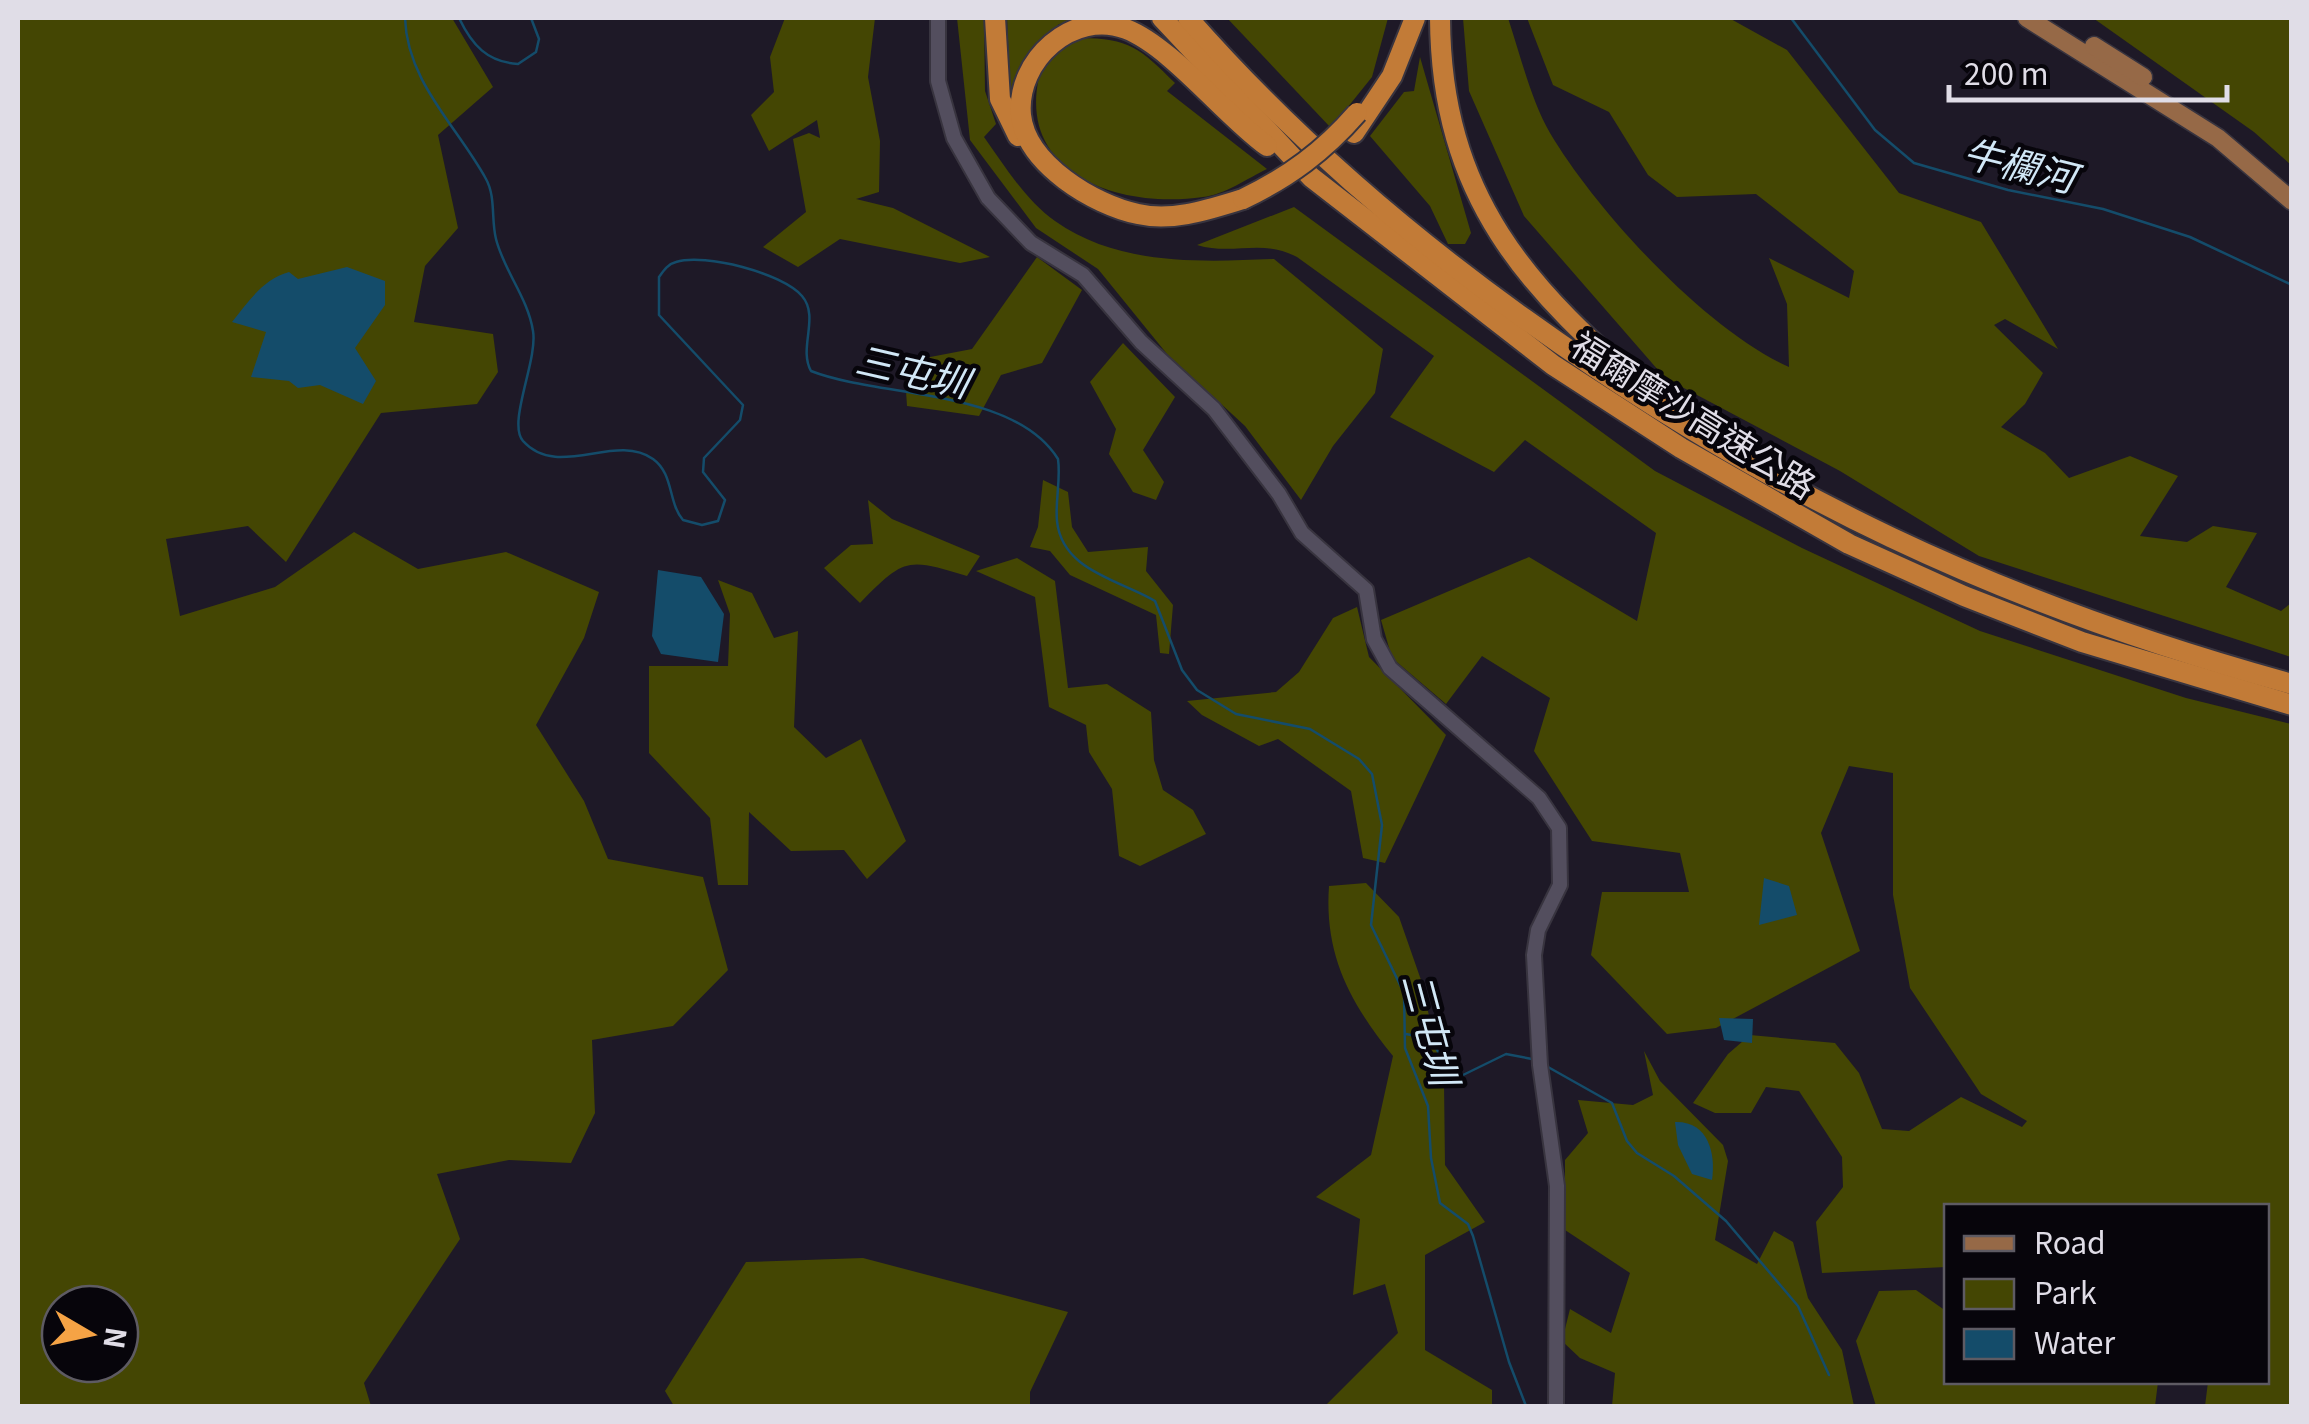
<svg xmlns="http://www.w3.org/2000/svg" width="2309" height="1424" font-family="Georgia,'Noto Sans TC',serif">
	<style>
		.green { fill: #444603; fill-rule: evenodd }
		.water { fill: #144c6a }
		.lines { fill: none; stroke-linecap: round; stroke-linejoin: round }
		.stream { stroke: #144c6a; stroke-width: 2.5 }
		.tertiary-casing { stroke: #38343f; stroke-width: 18 }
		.primary-casing { stroke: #38343f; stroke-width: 21 }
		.motorway-casing { stroke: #38343f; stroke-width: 24 }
		.tertiary { stroke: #534e5e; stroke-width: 14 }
		.primary { stroke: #966947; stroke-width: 18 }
		.motorway { stroke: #c27b37; stroke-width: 20 }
		.motorway-bridge-casing { stroke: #38343f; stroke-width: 24; stroke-linecap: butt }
		.motorway-bridge { stroke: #c27b37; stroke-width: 20 }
		.labels { text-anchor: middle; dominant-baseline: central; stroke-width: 9; stroke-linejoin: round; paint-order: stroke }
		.street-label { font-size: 35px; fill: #e0dde7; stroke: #07050b }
		.water-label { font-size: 38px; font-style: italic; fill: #d1e7f6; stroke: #07050b }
	</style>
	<rect width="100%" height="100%" fill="#1e1927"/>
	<!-- green -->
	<g class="green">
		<path d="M 18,18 L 452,18 L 493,87 L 438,135 L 458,228 L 425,266 L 414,322 L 493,334 L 498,372 L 477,404 L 381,413 L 286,562 L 248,526 L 166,539 L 180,616 L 275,587 L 354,532 L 418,569 L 506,552 L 599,592 L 584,638 L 536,725 L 584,801 L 608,859 L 703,877 L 728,970 L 673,1026 L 592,1040 L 595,1113 L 571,1163 L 509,1160 L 437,1174 L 460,1239 L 364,1383 L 371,1406 L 18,1406 ZM 60,1304 L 120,1304 L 120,1364 L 60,1364 Z"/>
		<polygon points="785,18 875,18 868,77 880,141 879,192 856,199 893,208 990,257 960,263 840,239 798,267 763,247 806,212 793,139 809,133 820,138 817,120 769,151 751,115 774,92 770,57"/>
		<path d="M 957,18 L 984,18 L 985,91 L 996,124 L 984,137 C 1004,165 1026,201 1055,221 C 1119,266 1199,262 1274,259 L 1383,349 L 1375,393 L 1333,446 L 1301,500 L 1245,426 L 1167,354 L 1098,269 L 1036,228 L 970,140 Z"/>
		<polygon points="1007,18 1125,18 1059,24 1038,43 1011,109"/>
		<polygon points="1227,18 1388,18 1372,77 1331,128"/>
		<path d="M 1463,18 L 1508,18 C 1520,54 1531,100 1550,133 C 1597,212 1706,330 1789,367 L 1787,304 L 1769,258 L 1849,298 L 1854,271 L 1756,194 L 1677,197 L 1648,175 L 1609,112 L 1553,85 L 1527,18 L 1729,18 L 1787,50 L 1899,193 L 1981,222 L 2058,349 L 2005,319 L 1994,325 L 2043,373 L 2025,404 L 2001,427 L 2045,453 L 2069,478 L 2130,456 L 2178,476 L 2140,536 L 2187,542 L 2213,526 L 2257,533 L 2226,587 L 2281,611 L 2291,603 L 2291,657 L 1979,556 L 1840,471 L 1665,378 L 1524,216 L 1469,91 Z"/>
		<polygon points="2093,18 2291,18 2291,165 2254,132"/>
		<path d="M 1080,38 C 1129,38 1141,49 1175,83 L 1167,91 L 1267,169 C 1248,178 1224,195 1203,197 C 1112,210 1006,168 1044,60 Z"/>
		<polygon points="1420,57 1471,233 1465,244 1448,244 1430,206 1370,136 1404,92 1414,91"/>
		<path d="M 1294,207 L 1655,471 L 1802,548 L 1980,631 L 2186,698 L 2291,724 L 2291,1406 L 2205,1406 L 2208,1382 L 2266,1382 L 2266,1206 L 1946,1206 L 1946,1267 L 1822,1273 L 1816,1222 L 1843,1187 L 1842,1157 L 1799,1091 L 1766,1087 L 1751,1113 L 1715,1113 L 1693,1103 L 1728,1054 L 1750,1035 L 1835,1043 L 1859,1073 L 1882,1129 L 1909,1131 L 1961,1097 L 2022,1127 L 2027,1121 L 1981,1094 L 1910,988 L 1893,895 L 1893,773 L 1849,766 L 1821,833 L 1860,951 L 1716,1028 L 1667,1034 L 1591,955 L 1602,892 L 1689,892 L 1680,853 L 1592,841 L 1534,751 L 1550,698 L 1482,656 L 1446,704 L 1392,658 L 1381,620 L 1529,557 L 1637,621 L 1656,533 L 1525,440 L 1494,472 L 1390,417 L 1434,356 L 1297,257 C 1262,238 1233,256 1197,245 Z"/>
		<polygon points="1037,257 1082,290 1042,363 1001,375 979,416 907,406 904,362 972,349"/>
		<polygon points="1123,343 1175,397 1143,450 1164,482 1156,500 1133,492 1109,454 1116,429 1090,382"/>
		<polygon points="1043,480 1068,492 1072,527 1088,552 1148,547 1146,571 1173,605 1169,654 1160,653 1156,615 1070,575 1050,551 1030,547 1038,527"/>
		<path d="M 868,500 L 892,519 L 980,556 L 967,576 C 907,558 905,557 860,603 L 824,568 L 851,545 L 873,544 Z"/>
		<polygon points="1017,558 1055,581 1068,688 1107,684 1151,712 1154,760 1163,790 1193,810 1206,834 1140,866 1119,856 1112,789 1089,752 1086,725 1049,707 1035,597 976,571"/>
		<polygon points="718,580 752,593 774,638 798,631 794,727 826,758 861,739 906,841 867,879 844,850 791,851 749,812 748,885 718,885 710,818 649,753 649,666 728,666 730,614"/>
		<polygon points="1357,607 1369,657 1446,735 1385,863 1363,858 1351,791 1278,739 1259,746 1202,715 1187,701 1276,692 1299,672 1333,618"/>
		<path d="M 1366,883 L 1399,917 L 1421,980 L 1444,1083 L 1445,1165 L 1485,1222 L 1425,1255 L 1425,1350 L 1492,1390 L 1492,1406 L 1325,1406 L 1398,1333 L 1385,1284 L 1353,1295 L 1360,1219 L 1316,1197 L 1371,1155 L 1393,1056 C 1350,1003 1324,955 1329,886 Z"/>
		<polygon points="1644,1051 1660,1081 1723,1145 1728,1161 1715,1240 1757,1264 1774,1231 1793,1242 1808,1298 1842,1350 1854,1406 1612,1406 1615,1373 1580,1358 1562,1341 1570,1309 1611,1333 1630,1273 1565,1230 1565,1160 1588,1133 1578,1100 1633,1105 1653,1095"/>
		<polygon points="863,1258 1068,1312 1030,1392 1030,1406 674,1406 665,1391 746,1262"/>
		<polygon points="1916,1290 1946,1311 1946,1382 2158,1382 2155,1406 1876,1406 1856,1341 1879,1291"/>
	</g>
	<!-- water -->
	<g class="water">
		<path d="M 347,267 L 385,281 L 385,305 L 355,348 L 376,381 L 363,404 L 320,385 L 298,388 L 289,381 L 251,377 L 266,332 L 232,322 C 248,302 263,279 289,272 L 298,279 Z"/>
		<polygon points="658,570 701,577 724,614 718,662 661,654 652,636"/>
		<polygon points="1764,878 1789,886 1797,915 1759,925"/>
		<polygon points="1719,1018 1753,1019 1752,1043 1724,1040"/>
		<path d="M 1675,1122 C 1708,1121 1716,1153 1712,1180 L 1692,1174 L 1678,1145 Z"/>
	</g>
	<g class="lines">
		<!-- stream -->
		<g class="stream">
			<path d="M 405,18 C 407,82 457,126 486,179 C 496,197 491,220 496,239 C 504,271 528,298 533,331 C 538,360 507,423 523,441 C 558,480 615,432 653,459 C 674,474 668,503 683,520 L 702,525 L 718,521 L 725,500 L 703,472 L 704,458 L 740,420 L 743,405 L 659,315 L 659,277 C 664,270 668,264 676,262 C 705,253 782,273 802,296 C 820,317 798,348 811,371 C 880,398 1014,388 1058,459 C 1061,480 1055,500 1057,521 C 1062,571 1120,580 1155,601 L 1182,670 L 1197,690 L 1236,714 L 1310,729 L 1359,759 L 1372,774 L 1382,825 L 1371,925 L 1404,993 L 1405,1048 L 1428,1106 L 1431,1158 L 1440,1203 L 1468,1224 L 1473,1236 L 1509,1362 L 1526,1406"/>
			<path d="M 459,18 C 472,45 487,62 518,64 L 536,52 L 539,39 L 531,18"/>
			<polyline points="1791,18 1875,130 1914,163 2008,190 2103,209 2190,237 2292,285"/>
			<polyline points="1406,1034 1431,1039 1447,1068 1461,1076 1506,1054 1532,1059"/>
			<polyline points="1548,1067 1612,1103 1627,1141 1637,1153 1674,1176 1726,1221 1798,1306 1829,1375"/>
		</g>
		<defs>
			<polyline id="tertiary" points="938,18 938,81 954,138 988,198 1031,243 1083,275 1141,342 1214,409 1279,494 1302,533 1366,590 1374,639 1390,668 1539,798 1559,828 1560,885 1538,930 1534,955 1540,1065 1557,1186 1556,1406"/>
			<g id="primary">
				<polyline points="2027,18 2218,138 2292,201"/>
				<polyline points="2094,46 2143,77"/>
			</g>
			<g id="motorway">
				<polyline points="995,18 1000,99 1018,136"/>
				<polyline points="1162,18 1311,177 1553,365 1681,448 1849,544 1964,596 2082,642 2292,705"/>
				<path d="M 1188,18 C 1288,132 1402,231 1525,319 C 1770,495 2001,604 2292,684"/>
				<path d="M 1440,18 C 1441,196 1526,290 1658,399"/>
				<polyline points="1354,133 1392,76 1415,18"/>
				<path d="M 1243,199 C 1210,209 1173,222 1138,214 C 1094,205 1026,164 1021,115 C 1016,60 1073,9 1126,29 C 1172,47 1224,115 1267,146"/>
			</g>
		</defs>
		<!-- tertiary casing -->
		<use href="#tertiary" class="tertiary-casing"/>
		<!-- primary casing -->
		<use href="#primary" class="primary-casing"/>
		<!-- motorway casing -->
		<use href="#motorway" class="motorway-casing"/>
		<!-- tertiary -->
		<use href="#tertiary" class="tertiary"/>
		<!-- primary -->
		<use href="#primary" class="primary"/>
		<!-- motorway -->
		<use href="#motorway" class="motorway"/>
		<defs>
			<path id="motorway-bridge" d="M 1243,199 C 1289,177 1324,151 1357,113"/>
		</defs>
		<!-- motorway-bridge casing -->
		<use href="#motorway-bridge" class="motorway-bridge-casing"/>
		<!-- motorway-bridge -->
		<use href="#motorway-bridge" class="motorway-bridge"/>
	</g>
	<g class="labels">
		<!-- street labels -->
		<g class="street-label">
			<text transform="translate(1695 413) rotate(32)">福爾摩沙高速公路</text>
		</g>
		<!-- water labels -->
		<g class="water-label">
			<text transform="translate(2020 163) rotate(14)">牛欄河</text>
			<text transform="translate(913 369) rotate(13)">三屯圳</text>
			<text transform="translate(1433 1028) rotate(75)">三屯圳</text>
		</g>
	</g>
	<!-- border -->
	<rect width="2309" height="1424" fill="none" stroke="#e0dde7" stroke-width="40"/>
	<!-- legend -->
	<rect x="1944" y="1204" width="325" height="180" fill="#07050b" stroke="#5e5b63" stroke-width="2.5"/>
	<rect x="1964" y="1236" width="50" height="15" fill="#966947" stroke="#5e5b63" stroke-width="2.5"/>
	<text x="2034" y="1254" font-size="30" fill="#e0dde7">Road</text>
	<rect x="1964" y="1279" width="50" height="30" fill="#444603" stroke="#5e5b63" stroke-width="2.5"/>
	<text x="2034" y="1304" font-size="30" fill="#e0dde7">Park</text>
	<rect x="1964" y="1329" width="50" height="30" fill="#144c6a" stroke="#5e5b63" stroke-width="2.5"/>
	<text x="2034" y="1354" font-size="30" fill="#e0dde7">Water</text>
	<!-- north arrow -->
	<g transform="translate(90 1334) rotate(99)"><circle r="48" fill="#07050b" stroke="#5e5b63" stroke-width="2.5"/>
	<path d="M0-8L18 38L0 25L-18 38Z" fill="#f5a345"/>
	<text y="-15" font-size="28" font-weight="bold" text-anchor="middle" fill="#e0dde7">N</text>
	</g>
	<!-- scale -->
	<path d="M1949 85v15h278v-15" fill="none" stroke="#e0dde7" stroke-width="5"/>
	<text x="1964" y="85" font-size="30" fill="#e0dde7" stroke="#07050b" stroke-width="8" paint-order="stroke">200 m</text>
</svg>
